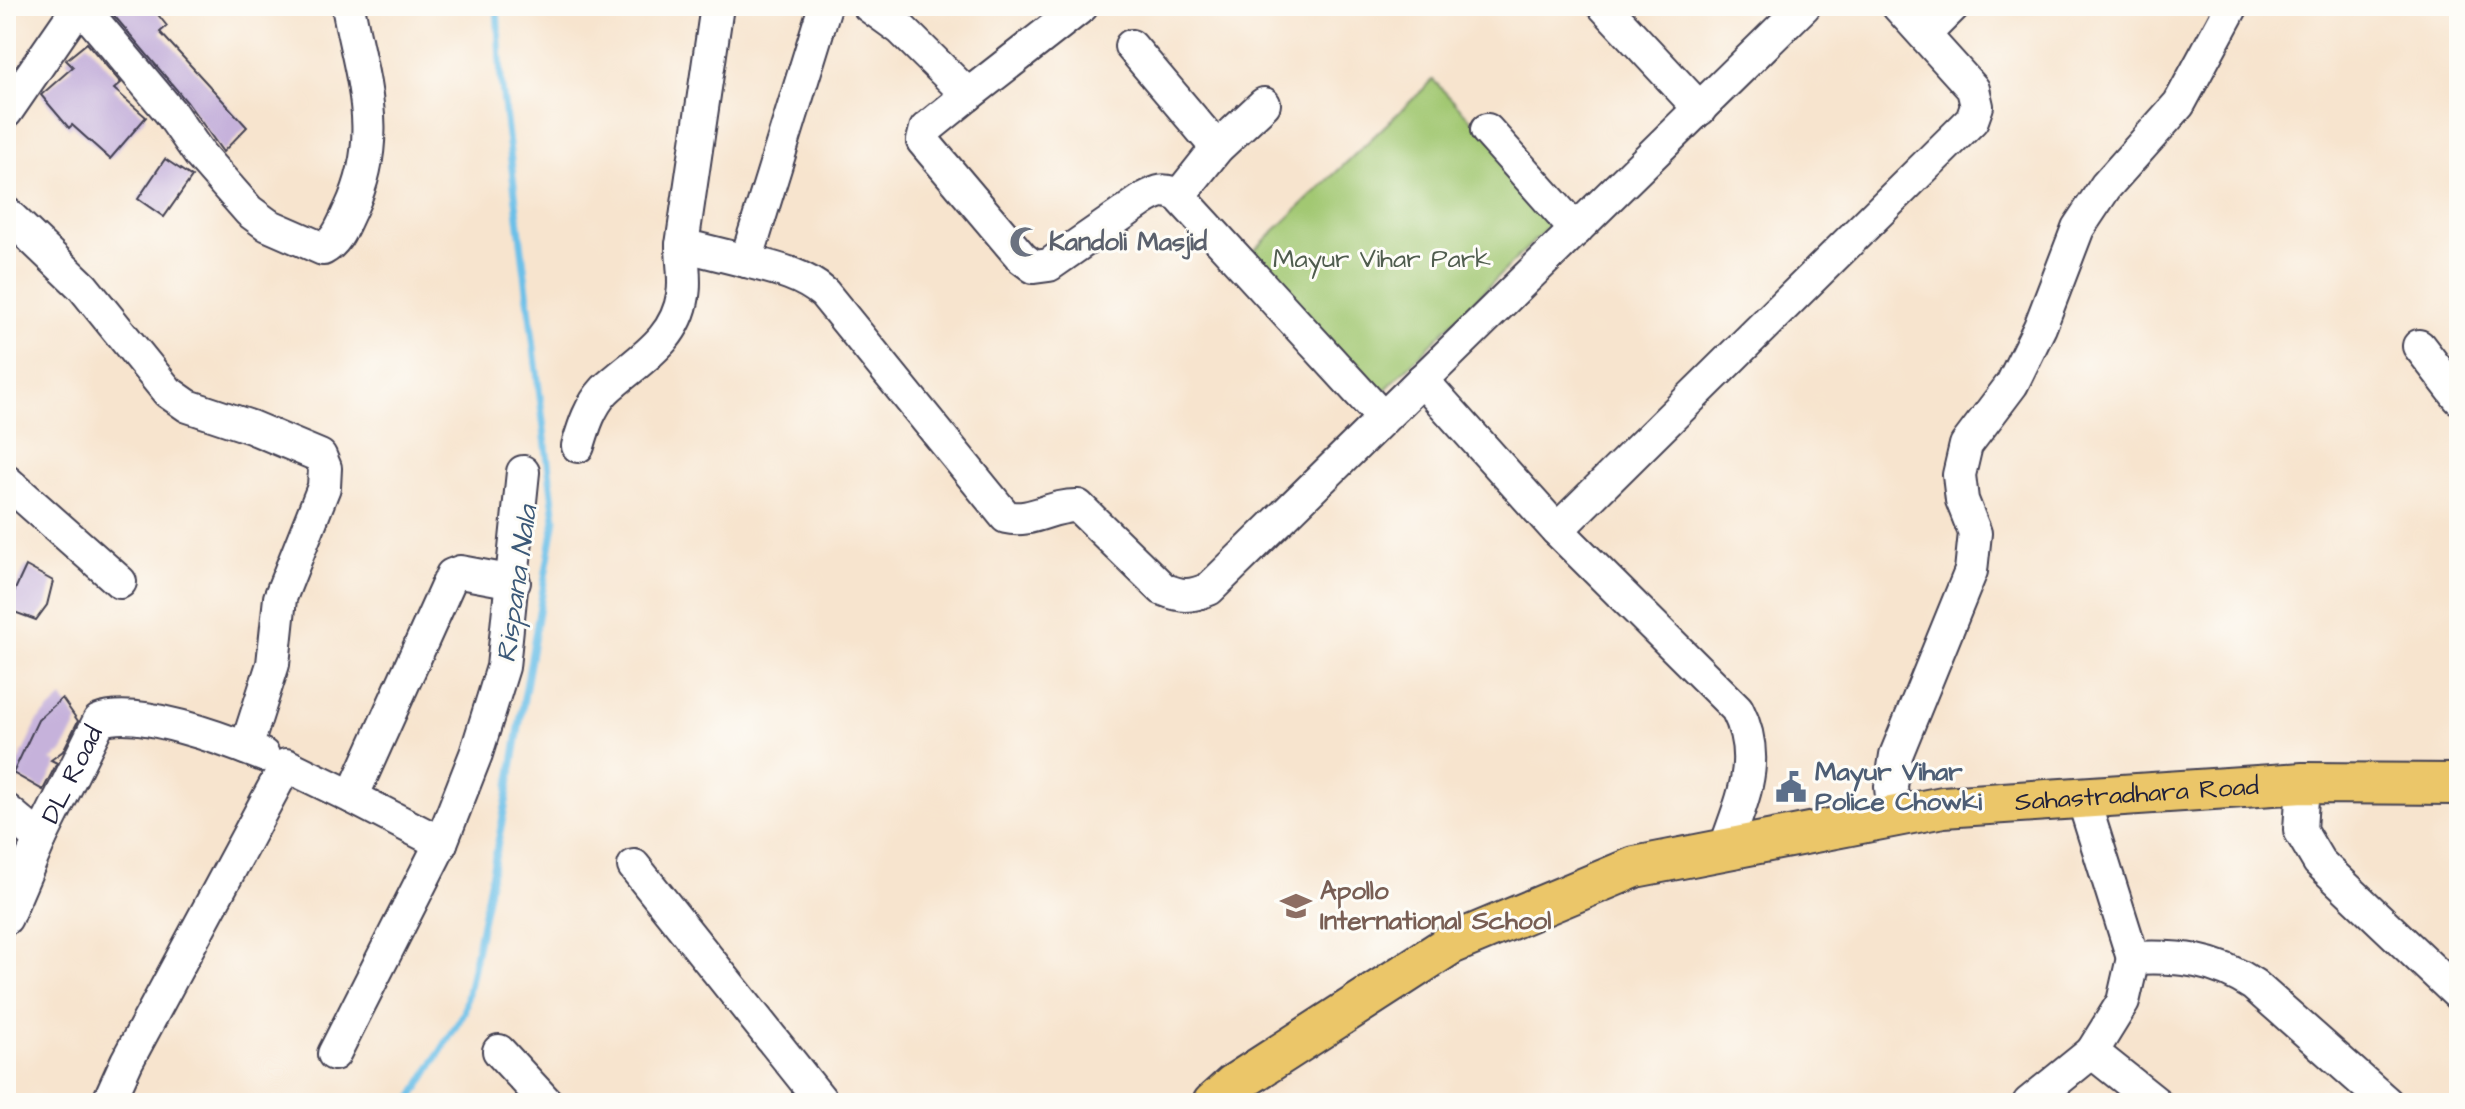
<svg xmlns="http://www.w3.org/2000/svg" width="2465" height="1109" font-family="'Architects Daughter',sans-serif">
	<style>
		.green { fill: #a2c872; stroke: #627556; stroke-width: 2 }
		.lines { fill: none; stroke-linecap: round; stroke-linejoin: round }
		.stream { stroke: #6cc0e8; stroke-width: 7 }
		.building { fill: #c6b2db }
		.minor-casing { stroke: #423f51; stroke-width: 36 }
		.major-casing { stroke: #423f51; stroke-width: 44 }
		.minor { stroke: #fff; stroke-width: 32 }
		.major { stroke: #ebc669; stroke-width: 40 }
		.labels { text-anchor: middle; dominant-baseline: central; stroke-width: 6; stroke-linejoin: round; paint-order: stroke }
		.worship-label { font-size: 26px; font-weight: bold; fill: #5b616d; stroke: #fdfcf7; text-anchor: start }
		.park-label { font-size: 26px; fill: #4f5c4e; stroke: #fdfcf7 }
		.service-label { font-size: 26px; font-weight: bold; fill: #4e5e75; stroke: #fdfcf7; text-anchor: start }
		.street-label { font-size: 26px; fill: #22223b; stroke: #fdfcf7 }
		.education-label { font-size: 26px; font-weight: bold; fill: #785e54; stroke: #fdfcf7; text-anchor: start }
		.water-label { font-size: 28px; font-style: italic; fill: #3c5978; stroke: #fdfcf7 }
	</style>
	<rect width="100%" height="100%" fill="#fdfcf7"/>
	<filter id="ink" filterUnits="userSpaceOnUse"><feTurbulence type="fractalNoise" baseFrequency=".0125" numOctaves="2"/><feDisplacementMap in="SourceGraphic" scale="16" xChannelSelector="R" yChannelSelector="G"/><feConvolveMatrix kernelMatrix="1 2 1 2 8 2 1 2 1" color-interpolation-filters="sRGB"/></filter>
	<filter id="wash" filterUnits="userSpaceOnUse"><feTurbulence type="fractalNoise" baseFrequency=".006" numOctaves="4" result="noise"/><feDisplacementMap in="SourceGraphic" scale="32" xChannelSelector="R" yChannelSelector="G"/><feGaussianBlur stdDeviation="1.8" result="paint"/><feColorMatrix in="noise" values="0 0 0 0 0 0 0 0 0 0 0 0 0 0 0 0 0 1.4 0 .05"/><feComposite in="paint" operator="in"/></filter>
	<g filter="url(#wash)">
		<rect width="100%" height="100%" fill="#f7e4ce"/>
		<!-- green -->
		<polygon class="green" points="1433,80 1562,213 1382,393 1246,258"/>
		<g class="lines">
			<!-- stream -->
			<polyline class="stream" points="409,1103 464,1013 507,797 555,519 501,79 497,6"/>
		</g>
		<g id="blocks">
			<!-- building -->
			<g class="building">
				<polygon points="106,6 151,6 167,26 160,32 247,127 223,152 187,102"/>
				<polygon points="87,43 121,83 114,89 146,117 110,159 72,125 69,128 41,95 73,67 66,60"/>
				<polygon points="165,159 192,177 164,217 138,199"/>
				<polygon points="26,566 53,581 47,605 36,620 6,609"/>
				<polygon points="62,698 78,721 63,751 51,760 57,763 43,790 13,773 38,720"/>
			</g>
		</g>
	</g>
	<g filter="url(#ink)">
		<use href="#blocks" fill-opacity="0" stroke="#423f51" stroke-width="2"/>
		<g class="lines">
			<defs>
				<g id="minor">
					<path d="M 81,6 L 170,112 L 200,155 L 249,211 L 268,225 L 323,249 C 338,241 343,224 350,210 C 385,135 362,81 348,6"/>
					<polyline points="717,6 682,245 746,261 825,6"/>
					<polyline points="869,6 901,29 968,95 1082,6"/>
					<polyline points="1604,6 1700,109"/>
					<polyline points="1926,33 1953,6"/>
					<polyline points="1131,46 1217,148"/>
					<path d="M 968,95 L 926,129 L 923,141 L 1022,258 L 1034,267 L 1049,265 L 1144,199 C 1158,191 1164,188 1179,196 L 1383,418"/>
					<polyline points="6,112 79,6"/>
					<polyline points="1487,130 1576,230"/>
					<polyline points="1179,196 1217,148 1264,104"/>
					<polyline points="6,213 83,287 168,392 188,406 251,427 320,456 325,468 324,487 280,598 273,664 246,748"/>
					<path d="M 746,261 C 774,268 802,274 824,293 L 1006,517 C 1032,523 1051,505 1078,506 L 1163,589 C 1182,597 1190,597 1209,589 L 1804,6"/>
					<polyline points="2419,346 2459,398"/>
					<path d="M 1422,380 L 1557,530 L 1737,709 C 1763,760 1742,799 1725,849"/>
					<path d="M 578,446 C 584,426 590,406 605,390 C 636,361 676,342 683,295 C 686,280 682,261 682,245"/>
					<polyline points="6,481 120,582"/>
					<polyline points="1557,530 1972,120 1977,106 1973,89 1898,6"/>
					<polyline points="2303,783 2300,830 2319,862 2459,995"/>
					<polyline points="352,797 441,843 476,754 503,667 523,472"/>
					<polyline points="2083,799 2133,958"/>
					<polyline points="6,810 40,839"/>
					<polyline points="1894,817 1891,787 1896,755 1971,571 1975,533 1962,500 1959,475 1966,445 2012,384 2040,327 2078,228 2106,186 2179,104 2232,6"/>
					<polyline points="634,866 823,1103"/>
					<path id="s1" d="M 6,918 L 40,839 L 99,721 C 136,706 226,740 263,755"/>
					<polyline points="499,1051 547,1103"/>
					<polyline points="334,1054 441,843"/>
					<polyline points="108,1103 127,1061 286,765 352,797 452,575 460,572 514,582"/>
					<polyline points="2029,1103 2092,1052"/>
					<path d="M 2156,1103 L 2092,1052 L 2123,1002 L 2133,958 C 2180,956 2215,959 2254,985 L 2387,1103"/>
				</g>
				<g id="major">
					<path id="s2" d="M 1213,1103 L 1233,1085 L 1451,944 L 1635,867 L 1943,807 L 2303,783 L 2459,784"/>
				</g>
			</defs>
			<!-- minor casing -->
			<use href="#minor" class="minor-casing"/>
			<!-- major casing -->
			<use href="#major" class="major-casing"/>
			<!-- minor -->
			<use href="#minor" class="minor"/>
			<!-- major -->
			<use href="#major" class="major"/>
		</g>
	</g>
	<!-- icons -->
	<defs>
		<symbol id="mosque-bare" viewBox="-9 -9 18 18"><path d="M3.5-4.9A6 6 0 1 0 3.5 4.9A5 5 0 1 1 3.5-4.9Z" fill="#6b7280" stroke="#fdfcf7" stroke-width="2.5" paint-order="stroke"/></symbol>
		<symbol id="civic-bare" viewBox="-9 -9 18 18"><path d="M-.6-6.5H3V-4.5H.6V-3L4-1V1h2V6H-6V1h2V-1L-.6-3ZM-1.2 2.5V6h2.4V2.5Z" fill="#5c6f8a" stroke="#fdfcf7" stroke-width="2.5" paint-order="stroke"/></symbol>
		<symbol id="school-bare" viewBox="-9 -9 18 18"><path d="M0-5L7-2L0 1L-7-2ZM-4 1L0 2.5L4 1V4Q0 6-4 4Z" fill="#8d6e63" stroke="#fdfcf7" stroke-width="2.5" paint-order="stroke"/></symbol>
	</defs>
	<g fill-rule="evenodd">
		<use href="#mosque-bare" x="1003" y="220" width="44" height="44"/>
		<use href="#civic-bare" x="1769" y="765" width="44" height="44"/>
		<use href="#school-bare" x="1274" y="884" width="44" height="44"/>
	</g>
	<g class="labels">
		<!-- worship labels -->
		<g class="worship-label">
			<text x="1049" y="242">Kandoli Masjid</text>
		</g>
		<!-- park labels -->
		<g class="park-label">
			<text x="1382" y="259">Mayur Vihar Park</text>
		</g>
		<!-- service labels -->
		<g class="service-label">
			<text x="1815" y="772">Mayur Vihar<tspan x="1815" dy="30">Police Chowki</tspan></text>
		</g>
		<!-- street labels -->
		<g class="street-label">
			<text stroke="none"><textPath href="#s1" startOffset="158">DL Road</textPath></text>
			<text stroke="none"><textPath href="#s2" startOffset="994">Sahastradhara Road</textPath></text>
		</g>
		<!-- education labels -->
		<g class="education-label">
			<text x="1320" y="891">Apollo<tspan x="1320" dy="30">International School</tspan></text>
		</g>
		<!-- water labels -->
		<g class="water-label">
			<text transform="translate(517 584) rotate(-82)">Rispana Nala</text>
		</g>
	</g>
	<!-- margin -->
	<rect width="2465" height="1109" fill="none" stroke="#fdfcf7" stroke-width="32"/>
</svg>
